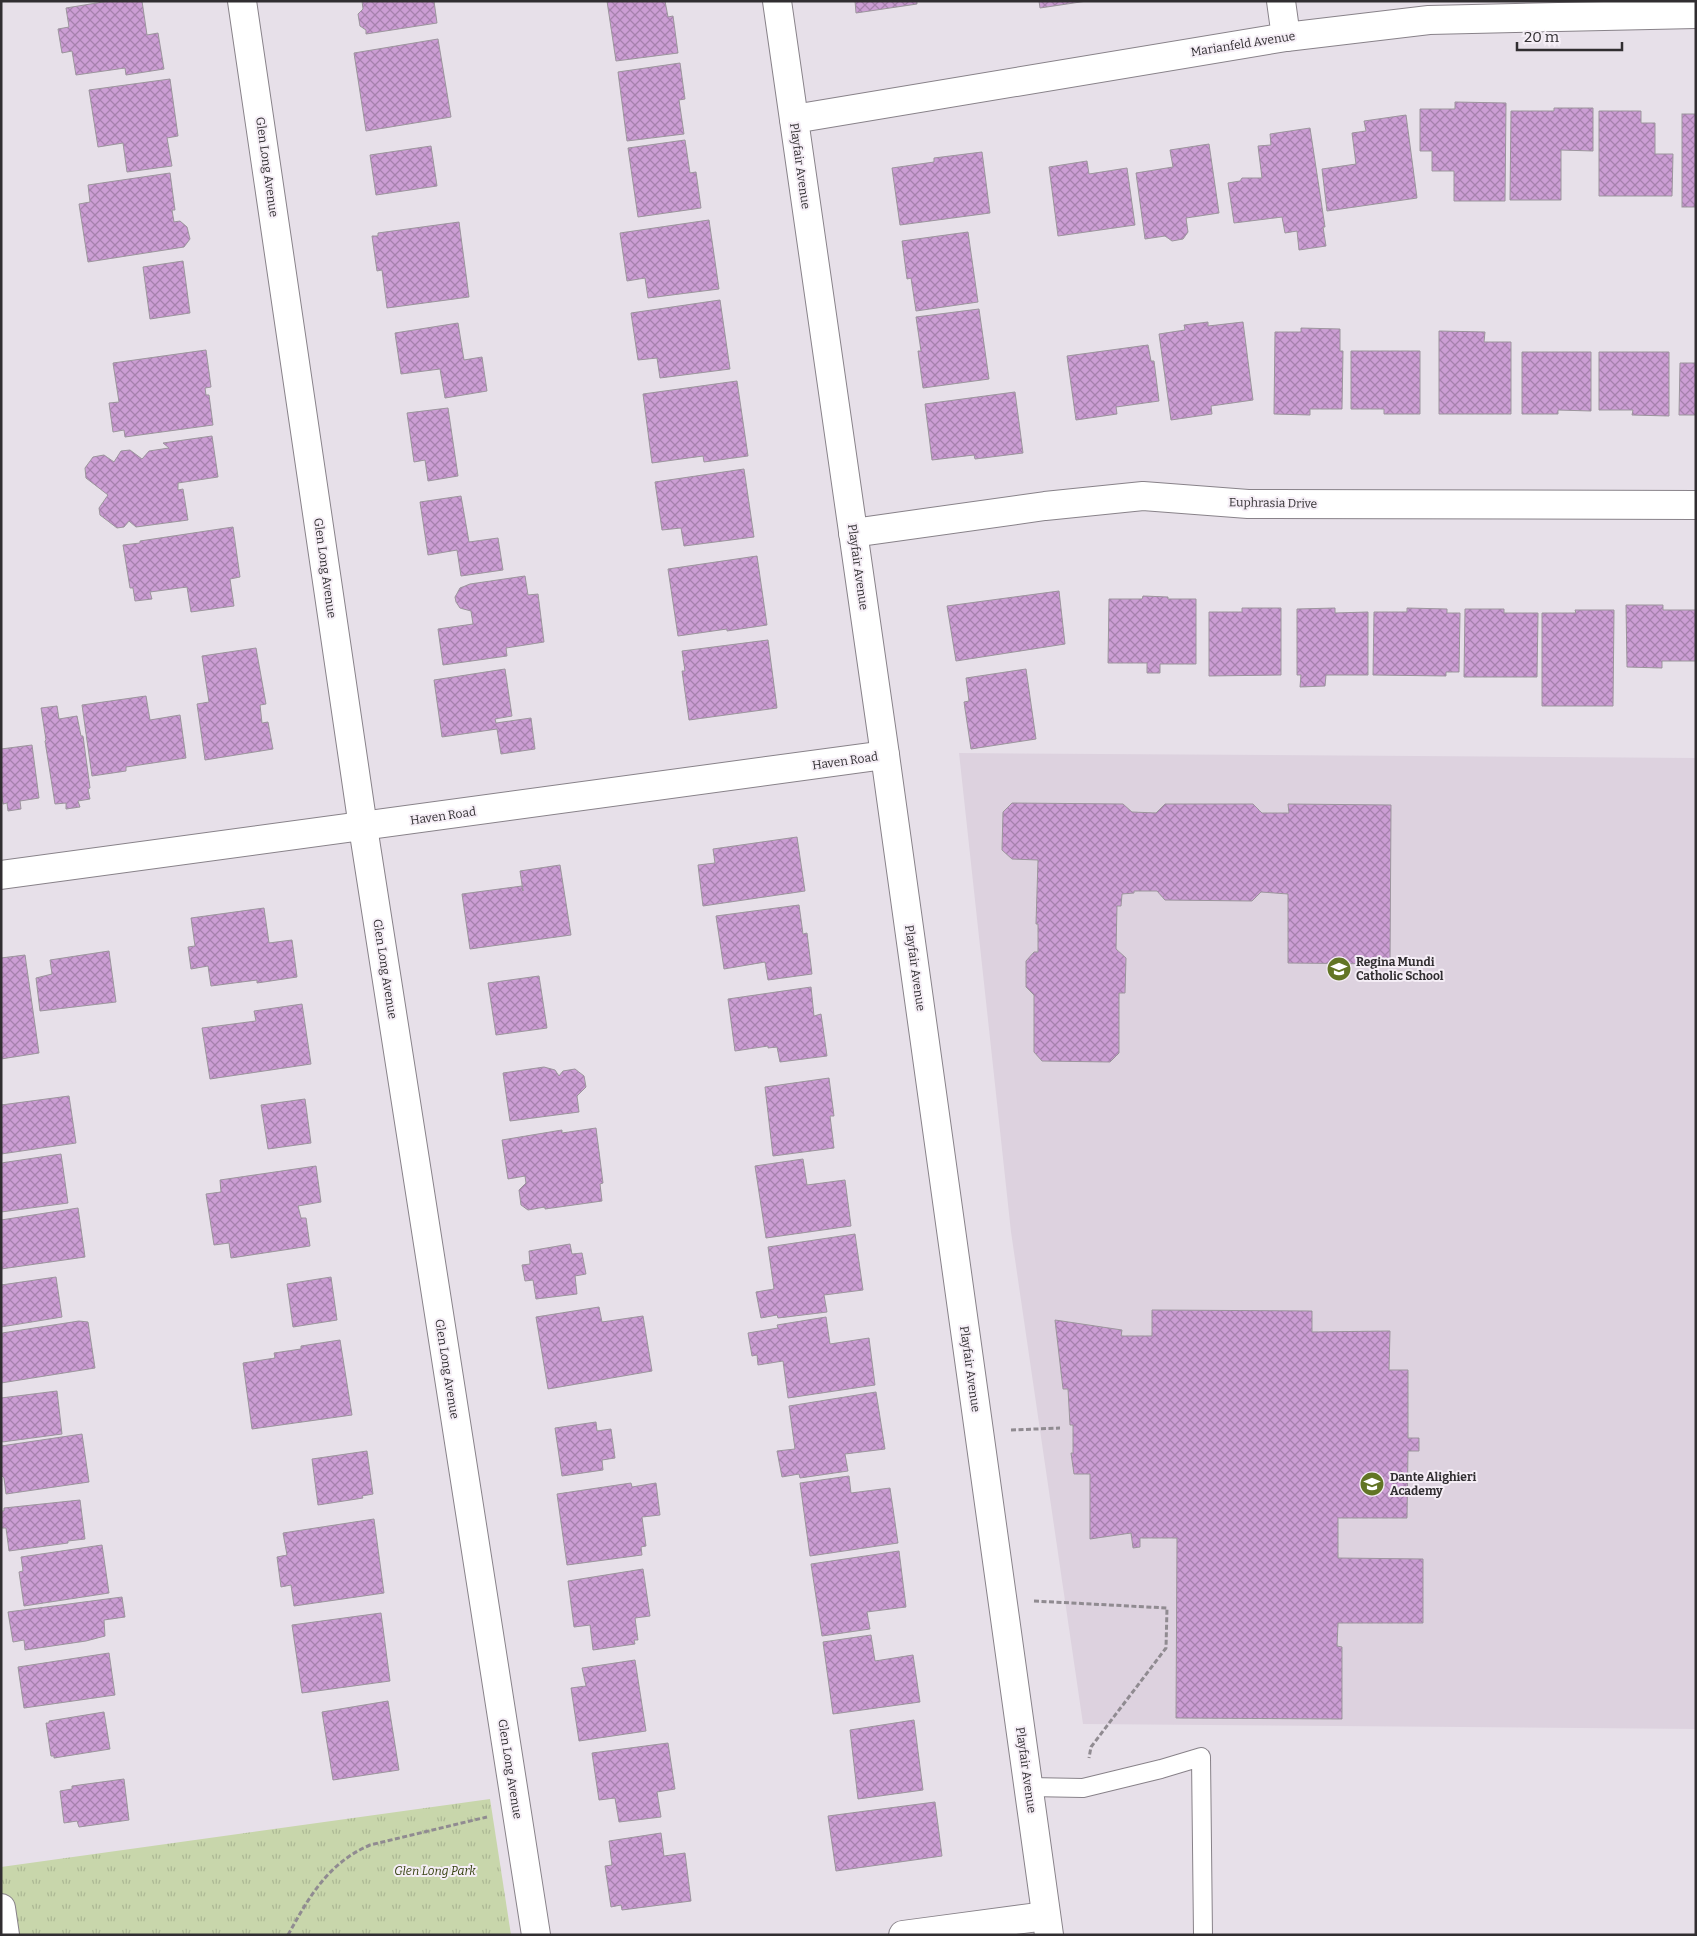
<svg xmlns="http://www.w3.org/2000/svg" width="1697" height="1936" font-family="Bitter,serif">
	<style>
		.built { fill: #ddd2df }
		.grass { fill: url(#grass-tufts) }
		.building { fill: url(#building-cross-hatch); stroke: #9c959d }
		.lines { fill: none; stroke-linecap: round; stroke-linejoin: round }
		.service-casing { stroke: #888289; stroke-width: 20 }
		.minor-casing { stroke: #888289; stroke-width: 30 }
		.path { stroke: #908b91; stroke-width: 3; stroke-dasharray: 5 2.5; stroke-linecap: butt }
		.service { stroke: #fff; stroke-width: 18 }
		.minor { stroke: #fff; stroke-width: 28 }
		.labels { text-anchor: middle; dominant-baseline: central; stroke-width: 4; stroke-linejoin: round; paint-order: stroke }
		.street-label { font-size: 12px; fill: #312e31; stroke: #f5eef6 }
		.poi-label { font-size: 12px; font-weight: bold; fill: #312e31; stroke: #f5eef6; text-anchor: start }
		.park-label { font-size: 12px; font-style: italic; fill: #35400f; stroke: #f5eef6 }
	</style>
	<defs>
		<pattern id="grass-tufts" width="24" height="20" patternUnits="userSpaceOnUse" patternTransform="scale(1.25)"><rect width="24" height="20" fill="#c8d6ab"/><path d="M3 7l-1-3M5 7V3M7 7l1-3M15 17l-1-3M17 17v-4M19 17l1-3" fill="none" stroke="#acb894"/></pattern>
		<pattern id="building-cross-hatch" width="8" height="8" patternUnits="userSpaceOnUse" patternTransform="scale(1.25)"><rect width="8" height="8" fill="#cc9ed4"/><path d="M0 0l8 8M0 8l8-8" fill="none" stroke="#a681ad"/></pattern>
	</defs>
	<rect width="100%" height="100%" fill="#e7e0e9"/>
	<!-- built -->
	<polygon class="built" points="959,753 1696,758 1696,1729 1083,1724 1011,1232"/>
	<!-- grass -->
	<polygon class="grass" points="490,1799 511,1935 1,1935 1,1867"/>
	<!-- building -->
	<g class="building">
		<polygon points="109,1 142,1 147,35 158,33 164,69 126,75 125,68 76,75 72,51 62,53 58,29 69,27 66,8"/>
		<polygon points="362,1 434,1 437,23 366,34 366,30 360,26 358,14 363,9"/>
		<polygon points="607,1 665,1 668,17 673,16 678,53 616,61"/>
		<polygon points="855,1 917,1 917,4 856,13"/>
		<polygon points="1039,1 1087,1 1040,8"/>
		<polygon points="438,39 451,117 366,131 354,53"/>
		<polygon points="680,63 685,99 679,100 684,134 627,141 618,72"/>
		<polygon points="170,79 178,136 167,138 172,166 127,172 123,143 98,147 89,90"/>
		<polygon points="1455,102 1506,103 1505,201 1454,201 1454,171 1432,171 1432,151 1420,151 1420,109 1455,109"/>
		<polygon points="1554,108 1593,108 1593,151 1561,150 1561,200 1510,200 1511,111 1554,111"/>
		<polygon points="1599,111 1641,111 1641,123 1655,123 1655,154 1673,154 1672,196 1599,196"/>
		<rect x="1682" y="114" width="14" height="93"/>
		<polygon points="1406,115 1417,198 1327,211 1322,169 1356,164 1352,133 1366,131 1364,121"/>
		<polygon points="1310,128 1325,227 1323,227 1326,246 1299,250 1297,231 1285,233 1282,217 1234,223 1228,183 1240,181 1242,178 1262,178 1258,146 1271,145 1270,134"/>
		<polygon points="685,140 690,173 696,172 701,208 638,217 628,148"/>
		<polygon points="1209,144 1219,213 1186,218 1188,232 1183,239 1172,241 1165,236 1145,239 1136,173 1173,167 1170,150"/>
		<polygon points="431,146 437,186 376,195 370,155"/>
		<polygon points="982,152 990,213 900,225 892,168 934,162 934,158"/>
		<polygon points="1087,161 1089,174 1127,168 1135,225 1058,236 1049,167"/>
		<polygon points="170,173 175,210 172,210 174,222 180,221 187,227 190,239 184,247 88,262 79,204 90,202 88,185"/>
		<polygon points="709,220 719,289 648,298 645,278 627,281 620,233"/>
		<polygon points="459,222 469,297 387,308 382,270 377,271 372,236 378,236 378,233"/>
		<polygon points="968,232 978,302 916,311 911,278 907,279 902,241"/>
		<polygon points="183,261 190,313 150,319 143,267"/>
		<polygon points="720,300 730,369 660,378 657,358 638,360 631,313"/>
		<polygon points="979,309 989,379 923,388 918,351 921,351 916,317"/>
		<polygon points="1208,322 1208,326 1243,322 1253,400 1211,406 1212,414 1171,420 1159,334 1185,330 1184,325"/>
		<polygon points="458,323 464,360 482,357 487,391 445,398 440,369 401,374 395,333"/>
		<polygon points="1301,328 1340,329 1340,351 1343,351 1342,409 1310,409 1310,415 1274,414 1275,332 1301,332"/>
		<polygon points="1439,331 1485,332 1484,342 1511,342 1511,414 1439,414"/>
		<polygon points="1148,345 1151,361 1154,361 1159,401 1116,407 1117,414 1076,420 1067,356"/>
		<polygon points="206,350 211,387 205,388 206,395 209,395 213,425 125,437 124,430 113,432 109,403 119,402 113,363"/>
		<polygon points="1351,351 1420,351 1420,414 1384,414 1384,409 1351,409"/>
		<polygon points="1522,352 1591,352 1591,411 1558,410 1558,414 1522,414"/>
		<polygon points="1599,352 1669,352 1669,416 1632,415 1633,410 1599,410"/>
		<polygon points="1680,363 1696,363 1696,415 1679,415"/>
		<polygon points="737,381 748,456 704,462 703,456 652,463 643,394"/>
		<polygon points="1015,392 1023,453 975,459 974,455 932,460 925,404"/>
		<polygon points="448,408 458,476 428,481 425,460 414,462 407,413"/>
		<polygon points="212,436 218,477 178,483 178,490 183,489 188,520 136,527 129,521 124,527 117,528 100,515 99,508 108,495 86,478 85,468 93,457 104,455 114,462 121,451 130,450 142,459 149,451 169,448 163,443"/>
		<polygon points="744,469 754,537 684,546 681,528 662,530 655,482"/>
		<polygon points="461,496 469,542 498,538 503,570 461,576 457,550 428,555 420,502"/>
		<polygon points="233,527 240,577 230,579 234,606 191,612 187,587 150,592 152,599 135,601 133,588 130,588 123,545 140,543 140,541"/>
		<polygon points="757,556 767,625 727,631 727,629 678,636 668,569"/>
		<polygon points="525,576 528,595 538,594 544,642 506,648 507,656 443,665 438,629 473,624 471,611 460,608 456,602 455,597 460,588 470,584"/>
		<polygon points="1059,591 1065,644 956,661 947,606"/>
		<polygon points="1143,596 1168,597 1168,599 1196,599 1196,664 1160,664 1160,673 1147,673 1147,663 1108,663 1109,599 1142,599"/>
		<polygon points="1626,605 1663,605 1663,610 1696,610 1696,661 1662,661 1662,668 1627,667"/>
		<polygon points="1242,608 1281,608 1281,675 1209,676 1209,612 1242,612"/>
		<polygon points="1335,608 1335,613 1368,612 1368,675 1326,675 1325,686 1300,687 1301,675 1297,675 1297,609"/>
		<polygon points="1407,608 1447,609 1447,613 1460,613 1459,672 1446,672 1446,676 1373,675 1374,612 1407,612"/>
		<polygon points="1465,609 1504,609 1504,613 1538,613 1537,677 1464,677"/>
		<polygon points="1575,610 1614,610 1613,706 1542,706 1542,613 1576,613"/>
		<polygon points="768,640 777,708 689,720 682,671 685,671 682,651"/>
		<polygon points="256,648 266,704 260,705 262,723 268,722 273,749 205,760 197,704 209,702 202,656"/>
		<polygon points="505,669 512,716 495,719 496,723 531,718 535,749 501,754 497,729 442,737 434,680"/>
		<polygon points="1026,669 1036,739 971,749 964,702 969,701 966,678"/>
		<polygon points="146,696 150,720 180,715 186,758 126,767 126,771 92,776 82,705"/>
		<polygon points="57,706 59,719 77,716 81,736 83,736 90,788 88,789 90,799 78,801 80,807 66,809 66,803 55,804 45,741 46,740 41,708"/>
		<polygon points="32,745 39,798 20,801 21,809 8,811 7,803 3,804 1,789 1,749"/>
		<polygon points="1012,803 1123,804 1132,812 1156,813 1165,804 1253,804 1262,813 1289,813 1288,804 1391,805 1390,964 1288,963 1288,894 1261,892 1252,901 1165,900 1157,891 1134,891 1134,893 1122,894 1121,906 1117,906 1116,949 1126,958 1125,993 1119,993 1119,1053 1110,1062 1042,1061 1034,1052 1034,995 1026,987 1026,961 1034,952 1038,952 1038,924 1036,924 1038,860 1012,859 1002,850 1003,812"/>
		<polygon points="797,837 805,891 703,906 698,865 715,863 713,849"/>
		<polygon points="560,865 571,935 470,949 462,894 522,886 523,891 520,871"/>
		<polygon points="799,905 803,934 807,933 812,974 768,980 765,962 724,969 716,916"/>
		<polygon points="264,908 269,943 292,940 297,977 257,983 257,980 211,986 208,966 191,969 188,947 195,946 191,918"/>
		<polygon points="109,951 116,1002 40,1011 36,978 52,974 50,960"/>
		<polygon points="25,955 39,1053 1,1059 1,958"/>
		<polygon points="539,976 547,1028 496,1035 488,983"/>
		<polygon points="811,987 814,1016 821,1014 827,1056 780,1062 777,1047 768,1048 768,1046 735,1051 728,999"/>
		<polygon points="302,1004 311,1064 210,1079 202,1028 256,1021 254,1011"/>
		<polygon points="544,1067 555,1070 559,1076 563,1071 575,1069 584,1076 586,1087 577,1096 579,1112 510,1121 503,1073"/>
		<polygon points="829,1078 834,1116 830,1116 834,1148 773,1156 765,1087"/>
		<polygon points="69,1096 76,1143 1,1154 1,1105"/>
		<polygon points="305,1099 311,1143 268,1149 261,1105"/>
		<polygon points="596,1128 603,1183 600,1184 602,1201 545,1209 545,1207 528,1210 521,1205 519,1190 526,1183 525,1176 508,1179 502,1140 562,1130 562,1133"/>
		<polygon points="61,1154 68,1203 1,1212 1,1163"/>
		<polygon points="803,1159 807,1185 845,1180 851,1226 766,1238 755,1166"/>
		<polygon points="316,1166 321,1202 298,1206 301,1218 306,1218 310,1246 231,1258 229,1243 214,1245 206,1194 221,1192 220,1180"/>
		<polygon points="78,1208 85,1257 1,1269 1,1220"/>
		<polygon points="855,1234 863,1290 824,1295 827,1312 778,1318 777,1315 761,1318 756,1292 774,1289 768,1247"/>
		<polygon points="570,1244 572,1254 582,1253 586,1274 575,1276 577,1294 536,1299 533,1280 525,1281 522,1265 530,1264 529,1251"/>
		<polygon points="56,1277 62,1317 1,1327 1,1285"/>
		<polygon points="331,1277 337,1320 293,1327 287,1284"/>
		<polygon points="599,1307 602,1322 643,1316 652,1371 548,1389 536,1317"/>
		<polygon points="1152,1310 1312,1311 1312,1332 1390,1331 1389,1370 1408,1370 1408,1438 1419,1438 1419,1451 1408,1451 1407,1518 1338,1518 1338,1558 1423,1559 1423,1623 1338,1623 1337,1646 1342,1647 1342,1719 1176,1718 1177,1538 1140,1538 1140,1547 1133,1548 1131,1533 1090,1539 1090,1474 1074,1474 1071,1453 1073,1453 1073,1425 1070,1425 1068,1389 1063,1389 1055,1320 1122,1330 1121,1336 1152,1336"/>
		<polygon points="826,1317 830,1344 869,1338 875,1385 788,1398 783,1361 758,1365 757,1355 752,1356 748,1333 778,1328 777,1325"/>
		<polygon points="79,1321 88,1322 95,1368 1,1383 2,1333"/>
		<polygon points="340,1340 352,1415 252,1429 243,1363 275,1358 274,1353 301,1349 301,1346"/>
		<polygon points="57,1391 62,1434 2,1442 1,1398"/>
		<polygon points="876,1392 885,1449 845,1454 848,1471 800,1478 799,1474 782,1477 777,1451 795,1449 789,1406"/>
		<polygon points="596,1422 597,1431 611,1429 615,1458 602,1460 603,1470 562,1476 555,1428"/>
		<polygon points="82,1434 89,1482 6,1494 4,1478 1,1475 1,1446"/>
		<polygon points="367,1451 373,1494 362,1496 363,1498 318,1505 312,1459"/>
		<polygon points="849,1476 851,1493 890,1488 898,1543 810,1556 800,1483"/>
		<polygon points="631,1483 632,1487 656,1483 660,1515 642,1517 646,1546 641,1547 642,1555 567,1565 557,1494"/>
		<polygon points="80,1500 85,1539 68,1541 68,1543 9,1551 6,1528 1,1528 1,1511 4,1511 4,1508"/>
		<polygon points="374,1519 384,1593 294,1606 291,1585 281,1587 277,1557 287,1555 283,1533"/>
		<polygon points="102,1545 109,1593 24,1606 19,1572 23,1571 21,1557"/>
		<polygon points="899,1551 906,1607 867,1612 870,1629 822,1636 811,1564"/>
		<polygon points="643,1569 650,1616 635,1618 638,1640 634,1640 635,1644 593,1650 590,1625 574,1627 568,1581"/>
		<polygon points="122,1597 125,1617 104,1620 105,1636 86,1641 25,1650 24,1640 13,1642 8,1612"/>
		<polygon points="381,1613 390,1681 302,1693 292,1625"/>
		<polygon points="871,1635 875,1661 913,1655 920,1702 833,1714 823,1642"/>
		<polygon points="109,1653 115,1695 24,1708 18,1667"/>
		<polygon points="635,1660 646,1731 579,1741 571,1688 586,1686 582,1668"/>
		<polygon points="388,1701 399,1770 333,1780 322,1712"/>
		<polygon points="104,1712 110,1749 54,1758 54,1756 51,1756 46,1723 49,1723 49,1721"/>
		<polygon points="914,1720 923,1790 858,1799 850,1730"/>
		<polygon points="668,1743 675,1789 657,1792 661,1817 619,1822 615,1798 599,1800 592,1753"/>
		<polygon points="124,1779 129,1820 79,1827 77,1821 64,1823 60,1791 72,1789 72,1786"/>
		<polygon points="935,1802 942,1856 836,1871 828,1816"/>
		<polygon points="661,1833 664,1856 685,1853 691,1901 622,1910 621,1905 611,1907 605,1866 612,1865 609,1841"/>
	</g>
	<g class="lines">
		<defs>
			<polyline id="service" points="1029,1787 1083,1788 1161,1769 1201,1757 1203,1935"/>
			<g id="minor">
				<polyline points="242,1 363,827 536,1935"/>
				<polyline points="777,1 885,755 1049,1935"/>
				<polyline points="1281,1 1286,37"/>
				<polyline points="794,119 1286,37 1429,20 1696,14"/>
				<polyline points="853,533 1045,506 1143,496 1248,504 1696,505"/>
				<polyline points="1,875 885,755"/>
				<polyline points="1,1908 5,1935"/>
				<polyline points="903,1935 1046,1916"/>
			</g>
		</defs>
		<!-- service casing -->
		<use href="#service" class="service-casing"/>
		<!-- minor casing -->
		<use href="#minor" class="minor-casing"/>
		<!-- path -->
		<g class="path">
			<polyline points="1011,1430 1060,1428"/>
			<polyline points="1034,1601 1167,1608 1166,1648 1091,1747 1089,1758"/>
			<path d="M 288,1935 C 309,1897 328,1863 370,1845 L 487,1817"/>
		</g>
		<!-- service -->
		<use href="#service" class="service"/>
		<!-- minor -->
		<use href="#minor" class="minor"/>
	</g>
	<!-- icons -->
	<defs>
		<symbol id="school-disc" viewBox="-11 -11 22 22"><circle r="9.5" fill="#627525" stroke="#f5eef6"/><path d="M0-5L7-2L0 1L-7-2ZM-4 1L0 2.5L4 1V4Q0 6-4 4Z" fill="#fff"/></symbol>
	</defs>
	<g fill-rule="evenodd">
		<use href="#school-disc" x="1325" y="955" width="28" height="28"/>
		<use href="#school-disc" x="1358" y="1470" width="28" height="28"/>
	</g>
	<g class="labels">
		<!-- street labels -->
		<g class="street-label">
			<text transform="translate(1243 44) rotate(-9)">Marianfeld Avenue</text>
			<text transform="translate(800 166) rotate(82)">Playfair Avenue</text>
			<text transform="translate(267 167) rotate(82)">Glen Long Avenue</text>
			<text transform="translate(1273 503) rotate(1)">Euphrasia Drive</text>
			<text transform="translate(858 567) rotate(82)">Playfair Avenue</text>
			<text transform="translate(325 568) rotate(82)">Glen Long Avenue</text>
			<text transform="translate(845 761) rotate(-8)">Haven Road</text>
			<text transform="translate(443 816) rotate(-8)">Haven Road</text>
			<text transform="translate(915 968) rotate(82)">Playfair Avenue</text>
			<text transform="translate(385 969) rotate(81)">Glen Long Avenue</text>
			<text transform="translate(447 1369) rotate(81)">Glen Long Avenue</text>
			<text transform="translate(970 1369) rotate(82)">Playfair Avenue</text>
			<text transform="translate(510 1769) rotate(81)">Glen Long Avenue</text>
			<text transform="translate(1026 1770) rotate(82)">Playfair Avenue</text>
		</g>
		<!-- poi labels -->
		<g class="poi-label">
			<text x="1356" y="962">Regina Mundi<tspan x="1356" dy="14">Catholic School</tspan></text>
			<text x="1390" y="1477">Dante Alighieri<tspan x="1390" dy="14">Academy</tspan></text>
		</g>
		<!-- park labels -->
		<g class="park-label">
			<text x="435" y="1871">Glen Long Park</text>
		</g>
	</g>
	<!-- border -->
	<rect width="1697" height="1936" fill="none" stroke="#312e31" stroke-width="5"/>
	<!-- scale -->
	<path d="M1517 42v8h105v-8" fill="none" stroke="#312e31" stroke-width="2.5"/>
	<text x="1524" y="42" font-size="15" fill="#312e31" stroke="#f5eef6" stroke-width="4" paint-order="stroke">20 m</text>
</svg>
